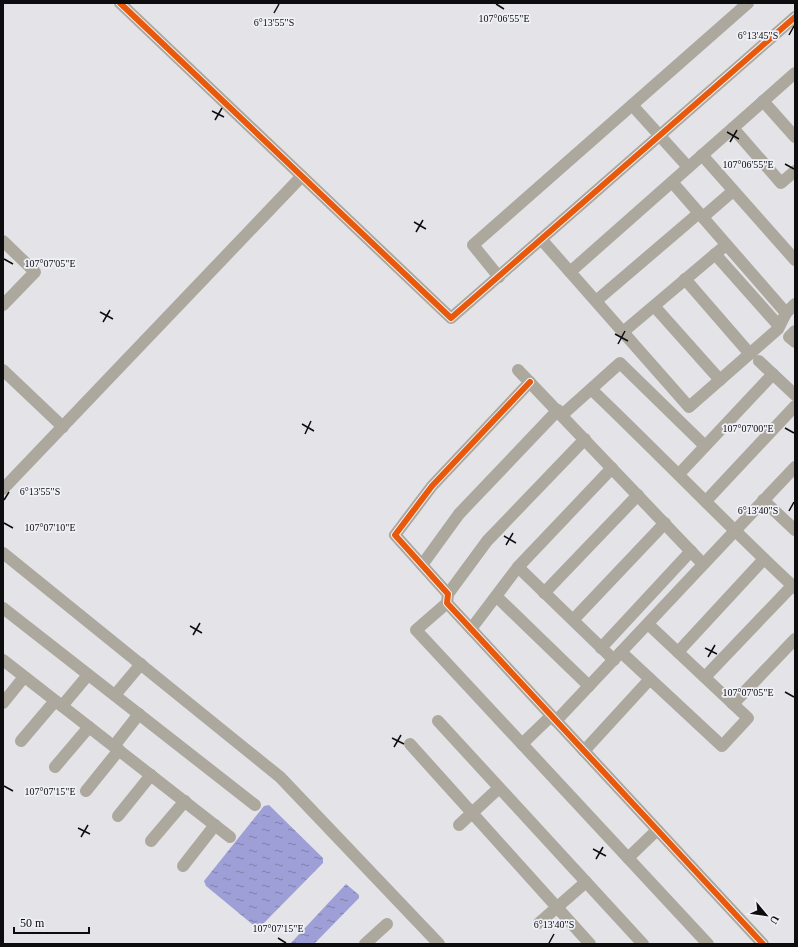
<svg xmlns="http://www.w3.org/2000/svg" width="798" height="947" font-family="Georgia,serif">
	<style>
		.water { fill: url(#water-ripples) }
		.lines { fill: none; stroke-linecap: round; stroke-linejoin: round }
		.minor { stroke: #aca89d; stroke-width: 12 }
		.cycleway-casing { stroke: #f0f1f7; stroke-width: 8 }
		.cycleway { stroke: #e8590c; stroke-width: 6 }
		.ticks { fill: none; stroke: #0d0d0f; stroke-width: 1.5 }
		.ticks-label { font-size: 10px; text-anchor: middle; fill: #0d0d0f; stroke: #f0f1f7; stroke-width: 3.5; stroke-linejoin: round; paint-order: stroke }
	</style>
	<defs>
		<pattern id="water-ripples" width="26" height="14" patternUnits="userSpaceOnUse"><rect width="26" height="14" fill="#9d9fd6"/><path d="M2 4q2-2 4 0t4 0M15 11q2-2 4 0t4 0" fill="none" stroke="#7e80ac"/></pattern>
	</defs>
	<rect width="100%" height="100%" fill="#e4e4e8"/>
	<!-- water -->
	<g class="water">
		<polygon points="269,805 323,858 323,863 258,929 206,886 204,881 264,806"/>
		<polygon points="346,884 359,895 359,898 314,944 290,944"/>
	</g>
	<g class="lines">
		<!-- minor -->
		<g class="minor">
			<polyline points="120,3 451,318 795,17"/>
			<polyline points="763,101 795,137"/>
			<polyline points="632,105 688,167"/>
			<polyline points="733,128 781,183 795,171"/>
			<polyline points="702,155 795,260"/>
			<polyline points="672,182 786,313"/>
			<polyline points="703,217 733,191"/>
			<polyline points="541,239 689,407 778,329 786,313 795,304"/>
			<polyline points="3,241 35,272 3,305"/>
			<polyline points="715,254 779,326"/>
			<polyline points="570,272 795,73"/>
			<polyline points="499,277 473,245 748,3"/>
			<polyline points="685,279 750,354"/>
			<polyline points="596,301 699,213"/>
			<polyline points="654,306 720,380"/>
			<polyline points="795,331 789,337 795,342"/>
			<polyline points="623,332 726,245"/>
			<polyline points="759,361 795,395"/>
			<polyline points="3,370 63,427"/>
			<polyline points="518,370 703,564"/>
			<polyline points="530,382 432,486 395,535 448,594 447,603 763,944"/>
			<path d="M 592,390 C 660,455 726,524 795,588"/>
			<polyline points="562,415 620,363 705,446"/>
			<polyline points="679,474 773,374"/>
			<polyline points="3,489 302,176"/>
			<polyline points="763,500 795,530"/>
			<polyline points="706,501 795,406"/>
			<polyline points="3,553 280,777 439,944"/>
			<polyline points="422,565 459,514 558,410"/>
			<polyline points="518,567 614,660"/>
			<polyline points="544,593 638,495"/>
			<polyline points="448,594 487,541 585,439"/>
			<polyline points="497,597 589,686"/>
			<polyline points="447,603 416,630 708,944"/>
			<polyline points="3,608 255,805"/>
			<polyline points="573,620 665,523"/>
			<polyline points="471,629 518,567 612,468"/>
			<polyline points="601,648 691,551"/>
			<polyline points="621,652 722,746 748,718 648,624"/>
			<polyline points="678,652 764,559"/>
			<polyline points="3,660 230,837"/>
			<polyline points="705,677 792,586"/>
			<polyline points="115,695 141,664"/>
			<polyline points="3,703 24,677"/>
			<polyline points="733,704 795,639"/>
			<polyline points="62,706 88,675"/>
			<polyline points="438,721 643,944"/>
			<polyline points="556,721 795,467"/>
			<polyline points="21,741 55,701"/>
			<polyline points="410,744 590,944"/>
			<polyline points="522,744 551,716"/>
			<polyline points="114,746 139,714"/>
			<polyline points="584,751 650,679"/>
			<polyline points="55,767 89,727"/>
			<polyline points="86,791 119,750"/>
			<polyline points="118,816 151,775"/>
			<polyline points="459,825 499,788"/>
			<polyline points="151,841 185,801"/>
			<polyline points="628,858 657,830"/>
			<polyline points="183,866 215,825"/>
			<polyline points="539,923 586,882"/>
			<polyline points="365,944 387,924"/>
		</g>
		<defs>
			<g id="cycleway">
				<polyline points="120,3 451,318 795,17"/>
				<polyline points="530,382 432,486 395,535 448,594 447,603 763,944"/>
			</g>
		</defs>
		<!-- cycleway casing -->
		<use href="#cycleway" class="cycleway-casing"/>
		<!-- cycleway -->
		<use href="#cycleway" class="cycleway"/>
	</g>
	<!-- ticks -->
	<path class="ticks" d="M 496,4 L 504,9M 274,13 L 279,4M 789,35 L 794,26M 212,111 L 224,117M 215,120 L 222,108M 727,132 L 739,139M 730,142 L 737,130M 785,164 L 794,169M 414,222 L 426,229M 416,232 L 423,220M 4,259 L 13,264M 100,312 L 113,319M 103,322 L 110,310M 615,334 L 628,341M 618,344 L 625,331M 302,424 L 314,431M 785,428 L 794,433M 305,434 L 311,421M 4,500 L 9,492M 789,511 L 794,502M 4,523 L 13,528M 504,536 L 516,543M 506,545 L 513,533M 190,626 L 202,633M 193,635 L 200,623M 705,648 L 717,654M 708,657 L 715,645M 785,692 L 794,697M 392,738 L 404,744M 394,747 L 401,735M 4,786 L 13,791M 78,828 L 90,834M 81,837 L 88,825M 593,849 L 606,856M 596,859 L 603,847M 278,938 L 286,943M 549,943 L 554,934"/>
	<g class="ticks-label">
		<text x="504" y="22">107°06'55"E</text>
		<text x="274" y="26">6°13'55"S</text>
		<text x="758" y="39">6°13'45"S</text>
		<text x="748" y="168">107°06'55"E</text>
		<text x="50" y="267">107°07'05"E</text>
		<text x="748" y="432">107°07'00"E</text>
		<text x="40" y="495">6°13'55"S</text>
		<text x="758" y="514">6°13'40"S</text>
		<text x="50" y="531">107°07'10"E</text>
		<text x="748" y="696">107°07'05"E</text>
		<text x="50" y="795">107°07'15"E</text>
		<text x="554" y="928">6°13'40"S</text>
		<text x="278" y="932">107°07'15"E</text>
	</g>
	<!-- border -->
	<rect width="798" height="947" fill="none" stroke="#0d0d0f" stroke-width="8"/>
	<!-- north arrow -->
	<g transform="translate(766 915) rotate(119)" stroke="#f0f1f7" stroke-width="3" paint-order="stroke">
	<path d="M0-3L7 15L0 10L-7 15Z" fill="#0d0d0f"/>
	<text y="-6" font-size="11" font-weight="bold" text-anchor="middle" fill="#0d0d0f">U</text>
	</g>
	<!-- scale -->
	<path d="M14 927v6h75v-6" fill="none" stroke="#0d0d0f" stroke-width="2"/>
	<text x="20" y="927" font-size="12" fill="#0d0d0f" stroke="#f0f1f7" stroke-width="3" paint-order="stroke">50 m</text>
</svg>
